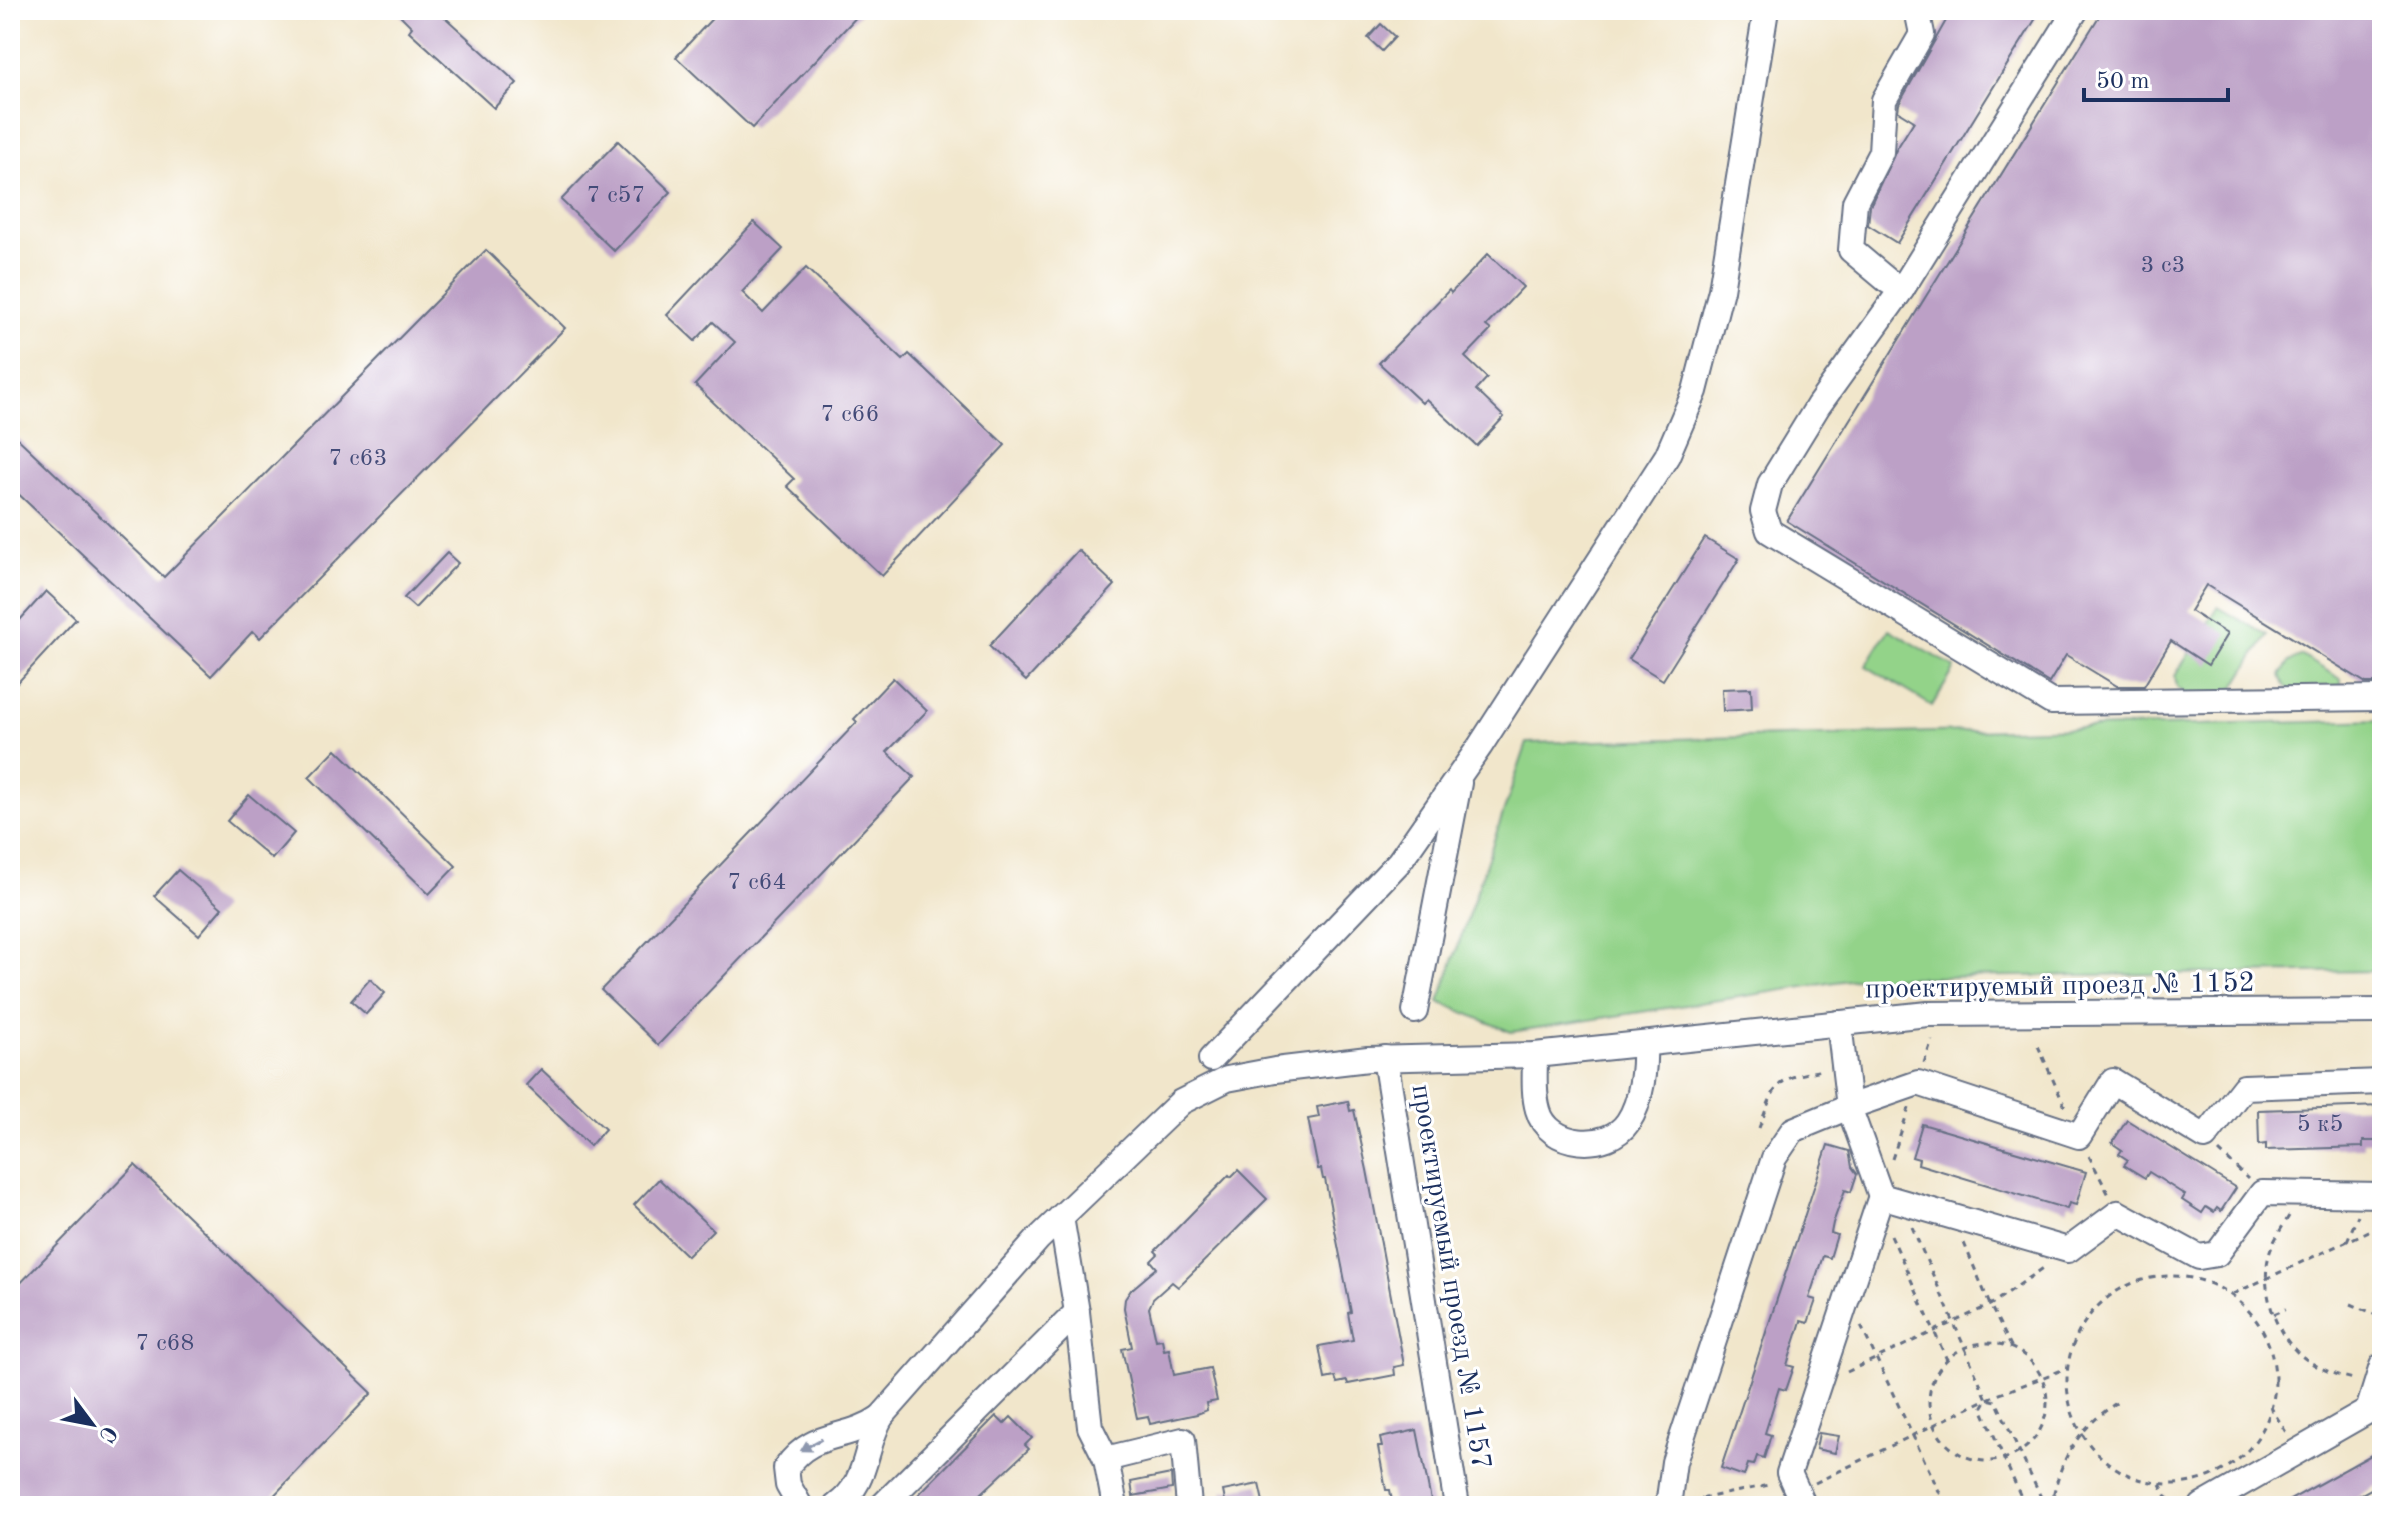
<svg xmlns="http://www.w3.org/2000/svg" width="2392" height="1516" font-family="'Old Standard TT',serif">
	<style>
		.green { fill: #93d389; stroke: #578174; stroke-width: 2 }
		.building { fill: #bca0c6 }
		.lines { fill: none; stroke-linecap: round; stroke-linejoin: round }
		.minor-casing { stroke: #666f84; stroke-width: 28 }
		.path { stroke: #666f84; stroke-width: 3; stroke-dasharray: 6 6; stroke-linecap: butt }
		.minor { stroke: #fff; stroke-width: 24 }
		.oneway { fill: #8d97ae }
		.labels { text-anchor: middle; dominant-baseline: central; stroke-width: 6; stroke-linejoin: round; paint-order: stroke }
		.number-label { font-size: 24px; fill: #434b78 }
		.street-label { font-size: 28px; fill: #1b2f5e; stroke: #fff }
	</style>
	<rect width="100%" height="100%" fill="#fff"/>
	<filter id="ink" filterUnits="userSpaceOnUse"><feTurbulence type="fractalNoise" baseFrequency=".0125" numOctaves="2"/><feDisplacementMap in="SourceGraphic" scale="16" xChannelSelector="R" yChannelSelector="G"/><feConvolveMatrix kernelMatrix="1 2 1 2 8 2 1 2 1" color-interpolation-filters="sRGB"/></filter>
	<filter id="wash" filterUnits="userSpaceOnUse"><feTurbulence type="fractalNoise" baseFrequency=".006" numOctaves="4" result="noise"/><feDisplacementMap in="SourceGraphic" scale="32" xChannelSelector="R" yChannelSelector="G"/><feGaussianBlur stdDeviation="1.8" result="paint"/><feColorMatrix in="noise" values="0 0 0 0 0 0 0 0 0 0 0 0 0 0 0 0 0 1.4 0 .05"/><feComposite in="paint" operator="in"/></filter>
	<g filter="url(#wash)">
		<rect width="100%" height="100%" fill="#f1e6cb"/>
		<!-- green -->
		<g class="green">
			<polygon points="2218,607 2267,635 2231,693 2187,695 2177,687 2175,676"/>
			<polygon points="1889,629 1955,668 1932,706 1866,666"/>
			<polygon points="2302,656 2341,679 2341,689 2294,694 2285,686 2281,675 2289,662"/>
			<polygon points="2382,720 2382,971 1862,978 1511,1032 1439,1002 1527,743"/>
		</g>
		<g id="blocks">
			<!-- building -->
			<g class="building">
				<polygon points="395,10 437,10 517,83 494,108 409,31 412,27"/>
				<polygon points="720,10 863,10 752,128 676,57"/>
				<polygon points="1952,10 2041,10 1897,243 1868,225 1870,206 1896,150 1914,121 1898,111 1899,104"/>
				<polygon points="2103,10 2382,10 2382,683 2366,683 2206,585 2190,611 2227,634 2208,665 2171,641 2144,686 2117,686 2066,655 2049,683 1787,521"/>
				<polygon points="1381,24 1395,37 1382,51 1368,38"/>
				<polygon points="618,141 671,192 614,251 561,200"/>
				<polygon points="754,222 783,249 742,292 763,313 806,268 903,360 909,354 1005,445 882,576 787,486 794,479 695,385 735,342 713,322 695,341 667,315"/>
				<polygon points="486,250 565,328 260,638 253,631 211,676 10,486 10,431 164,577"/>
				<polygon points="1488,254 1523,287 1486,326 1491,330 1465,357 1487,378 1476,390 1504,417 1477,446 1426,399 1422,403 1379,363 1449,290 1451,293"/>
				<polygon points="1705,538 1739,559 1663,680 1629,659"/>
				<polygon points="1078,550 1115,585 1026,681 989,646"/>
				<polygon points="447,553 458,563 415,608 404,598"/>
				<polygon points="46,591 76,619 10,691 10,631"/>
				<polygon points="893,678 927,711 887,752 914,777 658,1045 601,990 857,722 854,719"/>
				<polygon points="1751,688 1752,709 1723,711 1722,689"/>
				<polygon points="336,749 456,866 429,894 309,777"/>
				<polygon points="249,795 294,833 272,859 227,821"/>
				<polygon points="178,870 222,908 199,935 154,896"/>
				<polygon points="370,979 385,993 366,1014 351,1001"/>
				<polygon points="541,1069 605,1129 590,1146 526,1085"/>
				<polygon points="1348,1101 1350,1111 1354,1110 1367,1170 1404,1365 1394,1367 1395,1375 1348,1384 1347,1381 1337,1383 1335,1377 1325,1379 1319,1346 1353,1340 1348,1313 1351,1312 1325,1179 1323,1179 1321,1169 1318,1169 1308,1119 1319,1117 1317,1107"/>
				<polygon points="2382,1106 2382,1141 2363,1141 2363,1147 2266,1150 2266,1144 2259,1145 2258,1110"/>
				<polygon points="2127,1120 2236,1188 2221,1211 2217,1208 2214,1212 2206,1207 2202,1213 2182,1200 2185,1195 2157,1177 2149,1172 2145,1178 2124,1165 2128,1160 2119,1154 2122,1150 2112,1143"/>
				<polygon points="1922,1124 2086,1172 2076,1205 2069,1203 2067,1209 1918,1164 1919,1159 1912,1157"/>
				<polygon points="1828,1145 1849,1151 1852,1167 1857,1174 1851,1192 1845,1190 1833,1223 1831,1233 1837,1235 1830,1258 1823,1256 1809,1298 1816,1300 1808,1323 1801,1321 1798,1331 1787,1365 1794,1367 1786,1390 1779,1388 1765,1433 1771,1435 1764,1458 1757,1456 1754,1465 1748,1464 1744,1476 1721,1468"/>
				<polygon points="135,1165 372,1393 264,1506 10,1506 10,1294"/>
				<polygon points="1238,1170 1267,1199 1178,1287 1172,1282 1153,1299 1149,1308 1156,1340 1162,1339 1164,1350 1169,1349 1174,1375 1210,1368 1217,1401 1206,1403 1207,1410 1197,1414 1150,1424 1148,1416 1137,1418 1122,1349 1132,1347 1124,1308 1125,1299 1131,1290 1157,1268 1151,1261 1158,1254 1155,1251 1229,1175 1231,1177"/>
				<polygon points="659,1179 713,1230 687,1256 634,1205"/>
				<polygon points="996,1416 1004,1424 1011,1417 1032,1438 1025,1445 1029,1449 968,1506 926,1506 917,1496"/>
				<polygon points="1417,1430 1432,1506 1393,1506 1390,1490 1386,1490 1378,1447 1382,1447 1380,1438"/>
				<polygon points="1819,1433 1839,1436 1835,1453 1816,1449"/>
				<polygon points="2382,1449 2382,1483 2351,1500 2340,1506 2279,1506"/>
				<polygon points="1171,1474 1172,1489 1133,1496 1131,1482"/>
				<polygon points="1259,1484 1264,1506 1226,1506 1223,1491"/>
			</g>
		</g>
	</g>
	<g filter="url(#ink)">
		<use href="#blocks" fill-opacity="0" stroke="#666f84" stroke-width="2"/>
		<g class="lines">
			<defs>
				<g id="minor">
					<polyline points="2076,10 1902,289 1818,406 1770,484 1763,511 1769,531 2051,702 2382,698"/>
					<polyline points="1902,289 1888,281 1851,250 1855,202 1881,152 1884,100 1922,34 1917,10"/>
					<polyline points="1415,1011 1459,783"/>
					<path d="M 1535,1055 C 1535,1072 1533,1093 1538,1110 C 1548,1148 1608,1152 1628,1122 C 1642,1101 1645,1068 1644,1044"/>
					<polyline points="1385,1058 1457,1506"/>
					<polyline points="1211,1059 1399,862 1480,746 1667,456 1695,391 1721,290 1766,10"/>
					<polyline points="1881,1196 1849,1107 1918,1083 2079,1136 2113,1081 2205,1137 2244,1087 2382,1082"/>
					<polyline points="1061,1217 1077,1312 1090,1427 1106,1459 1183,1440 1189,1506"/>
					<polyline points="1106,1459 1115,1506"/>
					<path d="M 800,1506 L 788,1485 L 786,1468 C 813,1429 845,1442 881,1417"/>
					<path d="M 836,1506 C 869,1483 863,1449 881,1417 L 1038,1239 L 1181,1102 L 1227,1079 L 1275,1070 L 1368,1059 L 1535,1055 L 1928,1014 L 2382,1011"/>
					<polyline points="882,1506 1077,1312"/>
					<polyline points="1668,1506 1674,1462 1774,1158 1793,1130 1849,1107 1839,1023"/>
					<polyline points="1804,1506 1789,1473 1881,1196 2068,1250 2118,1213 2199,1257 2217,1254 2262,1193 2382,1195"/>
					<polyline points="2202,1506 2368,1411 2382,1366"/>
				</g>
			</defs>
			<!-- minor casing -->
			<use href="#minor" class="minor-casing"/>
			<!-- path -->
			<g class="path">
				<polyline points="2038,1046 2066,1109"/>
				<polyline points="1924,1063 1932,1040"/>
				<path d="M 1759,1128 C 1777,1082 1773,1079 1823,1070"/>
				<polyline points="2219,1151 2248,1179"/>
				<polyline points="2089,1156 2109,1195"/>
				<polyline points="1892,1159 1909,1108"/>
				<path d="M 2289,1216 C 2281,1229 2273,1241 2269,1255 C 2260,1289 2275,1336 2303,1357 C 2318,1369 2336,1375 2354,1379"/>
				<polyline points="1912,1227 1987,1399"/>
				<polyline points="1891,1235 1947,1360"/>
				<polyline points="2347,1241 2358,1215"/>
				<polyline points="1964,1243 1990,1305 2012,1348"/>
				<circle cx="2171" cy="1380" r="104"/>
				<polyline points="2233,1294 2382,1225"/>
				<polyline points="2351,1304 2382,1317"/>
				<polyline points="2274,1314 2286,1309"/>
				<polyline points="1861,1326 1946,1506"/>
				<circle cx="1988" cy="1402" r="59"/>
				<polyline points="1847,1372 1990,1305 2045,1267"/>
				<polyline points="2270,1406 2287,1434"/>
				<polyline points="1815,1483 1987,1399 2067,1368"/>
				<polyline points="2160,1484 2172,1506"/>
				<polyline points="1690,1501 1769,1485"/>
				<polyline points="2094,1501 2097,1506"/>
				<polyline points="1634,1506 1647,1505"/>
				<polyline points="2025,1506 1982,1408 1987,1399 1996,1401 2045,1506"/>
				<path d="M 2051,1506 C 2061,1455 2077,1430 2119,1401"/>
			</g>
			<!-- minor -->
			<use href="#minor" class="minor"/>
		</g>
		<!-- one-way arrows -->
		<defs><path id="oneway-solid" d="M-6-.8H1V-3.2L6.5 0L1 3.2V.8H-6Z" transform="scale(2)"/></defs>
		<use class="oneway" href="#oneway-solid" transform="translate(811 1445) rotate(151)"/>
	</g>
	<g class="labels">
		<!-- number labels -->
		<g class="number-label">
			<text x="616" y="196">7 с57</text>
			<text x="2163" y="266">3 с3</text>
			<text x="850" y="415">7 с66</text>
			<text x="358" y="459">7 с63</text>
			<text x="757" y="883">7 с64</text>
			<text x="2320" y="1125">5 к5</text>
			<text x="165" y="1344">7 с68</text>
		</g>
		<!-- street labels -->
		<g class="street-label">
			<text transform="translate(2060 987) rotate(-1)">проектируемый проезд № 1152</text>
			<text transform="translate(1450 1277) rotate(81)">проектируемый проезд № 1157</text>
		</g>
	</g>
	<!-- margin -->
	<rect width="2392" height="1516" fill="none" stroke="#fff" stroke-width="40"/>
	<!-- north arrow -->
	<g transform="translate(92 1424) rotate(122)" stroke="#ffffff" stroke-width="6" paint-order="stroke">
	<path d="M0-6L14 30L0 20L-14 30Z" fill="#1b2f5e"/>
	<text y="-12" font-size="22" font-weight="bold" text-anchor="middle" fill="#1b2f5e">С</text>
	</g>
	<!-- scale -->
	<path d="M2084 88v12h144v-12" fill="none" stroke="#1b2f5e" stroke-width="4"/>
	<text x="2096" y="88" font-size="24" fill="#1b2f5e" stroke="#ffffff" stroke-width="6" paint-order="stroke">50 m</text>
</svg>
